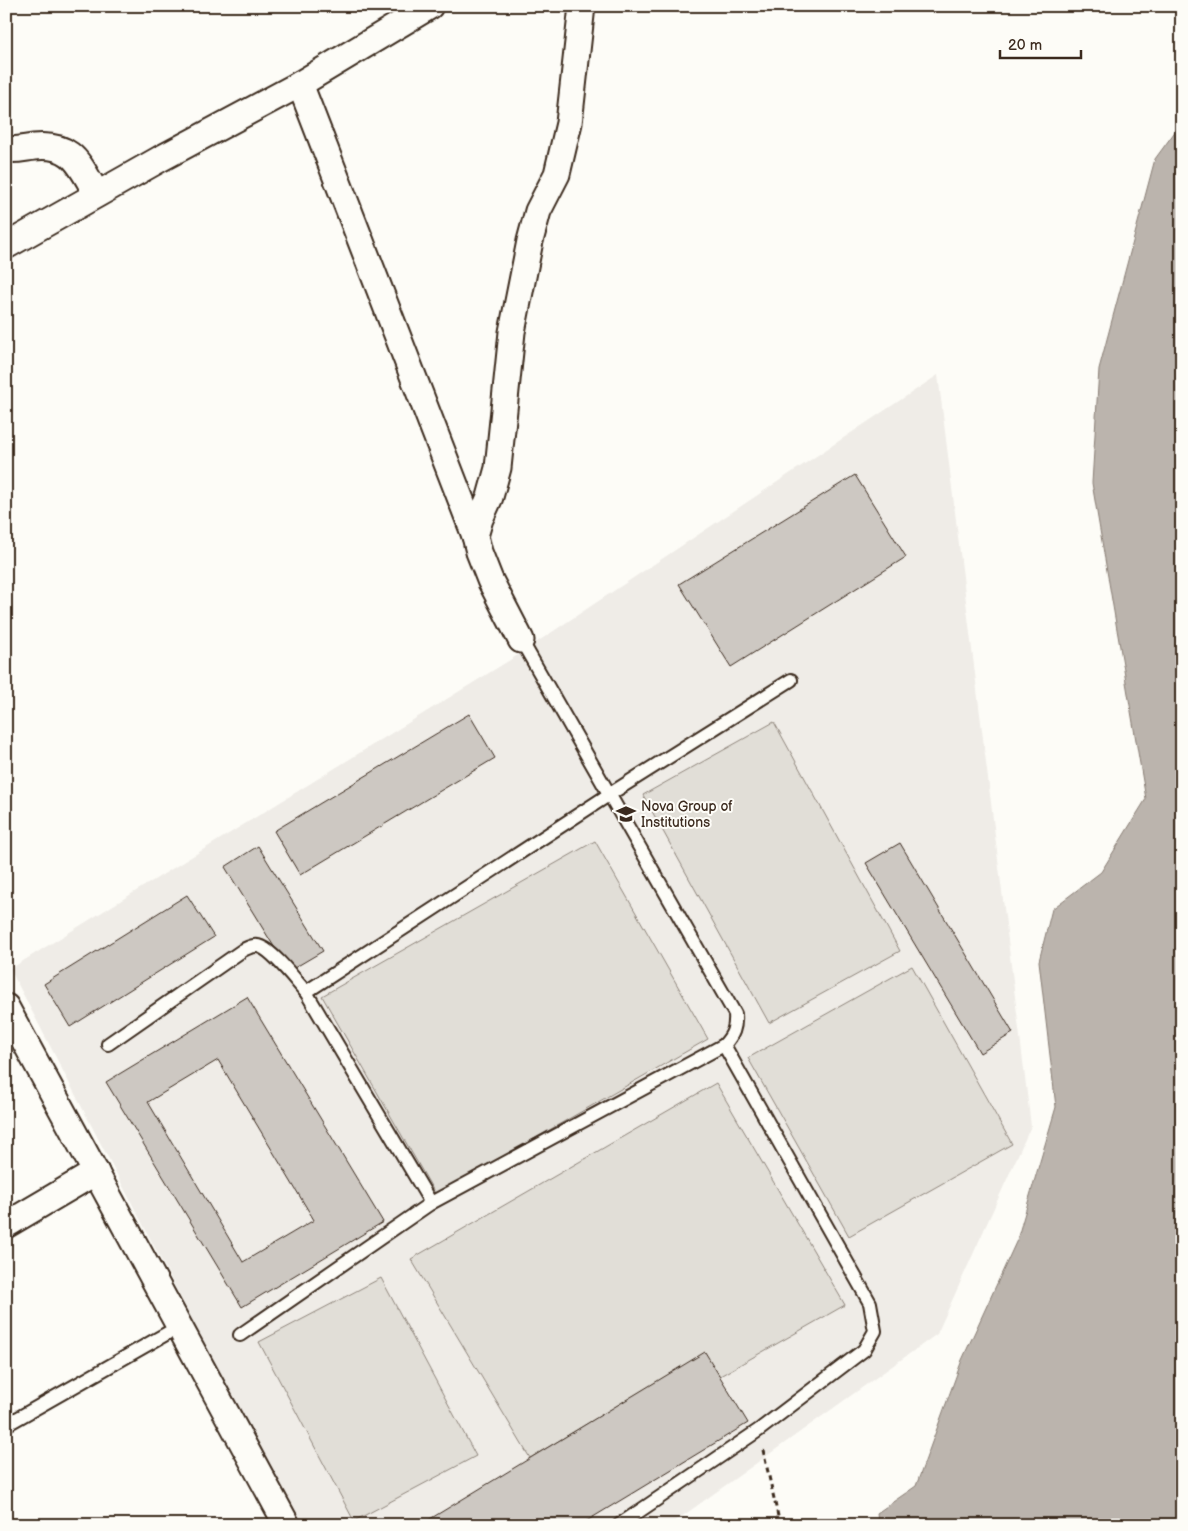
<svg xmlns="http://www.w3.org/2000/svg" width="1188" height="1531" font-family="'Balsamiq Sans',sans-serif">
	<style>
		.built { fill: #efece7 }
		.green { fill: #e1ded7; stroke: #8e847a }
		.water { fill: #bbb4ad; stroke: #887d74 }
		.building { fill: #cdc8c2; stroke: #3b2a1e; fill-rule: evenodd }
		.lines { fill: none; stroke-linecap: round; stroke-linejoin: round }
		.service-casing { stroke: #3b2a1e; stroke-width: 16 }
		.minor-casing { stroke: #3b2a1e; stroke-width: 29 }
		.path { stroke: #3b2a1e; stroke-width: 3; stroke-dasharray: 5 4; stroke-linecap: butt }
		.service { stroke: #fdfcf7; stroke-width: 12 }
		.minor { stroke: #fdfcf7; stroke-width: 25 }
		.labels { text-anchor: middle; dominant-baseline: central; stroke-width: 4; stroke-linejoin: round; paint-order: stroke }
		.poi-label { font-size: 14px; fill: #3b2a1e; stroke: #fdfcf7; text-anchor: start }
	</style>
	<rect width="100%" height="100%" fill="#fdfcf7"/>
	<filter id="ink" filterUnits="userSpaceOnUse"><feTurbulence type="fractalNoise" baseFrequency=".02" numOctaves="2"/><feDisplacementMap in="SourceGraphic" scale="10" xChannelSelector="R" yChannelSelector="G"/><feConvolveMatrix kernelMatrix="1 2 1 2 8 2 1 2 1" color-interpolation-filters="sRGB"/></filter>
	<g filter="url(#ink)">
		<!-- built -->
		<polygon class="built" points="938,375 1031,1126 937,1334 670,1525 299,1525 10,969 510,660"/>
		<!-- green -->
		<g class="green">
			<polygon points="774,722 900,951 769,1023 643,795"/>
			<polygon points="595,841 708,1039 436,1195 322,996"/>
			<polygon points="912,966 1012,1144 849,1236 748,1058"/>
			<polygon points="716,1083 845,1305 720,1376 703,1354 530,1458 411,1259"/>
			<polygon points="381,1278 476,1456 354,1521 259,1342"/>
		</g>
		<!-- water -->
		<polygon class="water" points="1182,122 1182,1525 878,1525 877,1513 916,1486 962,1360 1017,1240 1056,1107 1039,961 1052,909 1101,872 1146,799 1092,483 1099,369 1155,159"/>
		<!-- building -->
		<g class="building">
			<polygon points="855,475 906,557 731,667 679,584"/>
			<polygon points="469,714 495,758 300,875 274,831"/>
			<polygon points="900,843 1013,1033 980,1053 866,863"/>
			<polygon points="258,846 323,951 289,971 225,867"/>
			<polygon points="187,895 214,937 70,1027 44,984"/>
			<path d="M 247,997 L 383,1222 L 242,1307 L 106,1082 ZM 218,1060 L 314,1220 L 243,1262 L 148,1102 Z"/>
			<polygon points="705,1352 748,1423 580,1525 420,1525"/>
		</g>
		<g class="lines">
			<defs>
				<g id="service">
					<path d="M 108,1044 L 243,950 C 249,947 255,944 261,947 C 274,952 296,981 306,992"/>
					<polyline points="431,1203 306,992 610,794 791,680"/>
					<path d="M 240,1335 L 431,1203 L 724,1045 C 733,1035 736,1028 735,1014 L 521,640"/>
					<polyline points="6,1425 180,1326"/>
					<polyline points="619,1525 759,1430 864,1350 875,1331 870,1303 724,1045"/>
				</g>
				<g id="minor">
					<polyline points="300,84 475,536"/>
					<path d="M 6,149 C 15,151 25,148 34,147 C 74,143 79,165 97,194"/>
					<polyline points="6,246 160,159 300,84 430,6"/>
					<polyline points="521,640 490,580 479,552 475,536 480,519 490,497 498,468 512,332 530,241 538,211 557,174 569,123 582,6"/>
					<polyline points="6,1007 287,1525"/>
					<polyline points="6,1225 96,1172"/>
				</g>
			</defs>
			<!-- service casing -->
			<use href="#service" class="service-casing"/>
			<!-- minor casing -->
			<use href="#minor" class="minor-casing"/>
			<!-- path -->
			<polyline class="path" points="763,1450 780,1525"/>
			<!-- service -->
			<use href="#service" class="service"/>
			<!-- minor -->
			<use href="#minor" class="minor"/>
		</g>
	</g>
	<!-- icons -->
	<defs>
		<symbol id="university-bare" viewBox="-9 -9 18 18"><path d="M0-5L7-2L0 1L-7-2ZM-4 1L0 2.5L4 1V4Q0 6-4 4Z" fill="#3b2a1e" stroke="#fdfcf7" stroke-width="2.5" paint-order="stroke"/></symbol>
	</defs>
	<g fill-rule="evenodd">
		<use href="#university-bare" x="612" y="800" width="28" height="28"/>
	</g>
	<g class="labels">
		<!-- poi labels -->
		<g class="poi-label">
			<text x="641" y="806">Nova Group of<tspan x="641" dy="16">Institutions</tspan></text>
		</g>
	</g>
	<!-- margin -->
	<rect width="1188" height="1531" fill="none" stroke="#fdfcf7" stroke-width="25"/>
	<rect x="12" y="12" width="1163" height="1506" fill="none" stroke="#3b2a1e" stroke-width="2" filter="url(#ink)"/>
	<!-- scale -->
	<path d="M1000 50v8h81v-8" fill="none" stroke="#3b2a1e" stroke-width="2.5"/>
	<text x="1008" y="50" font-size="15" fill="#3b2a1e" stroke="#fdfcf7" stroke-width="4" paint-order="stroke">20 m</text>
</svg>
